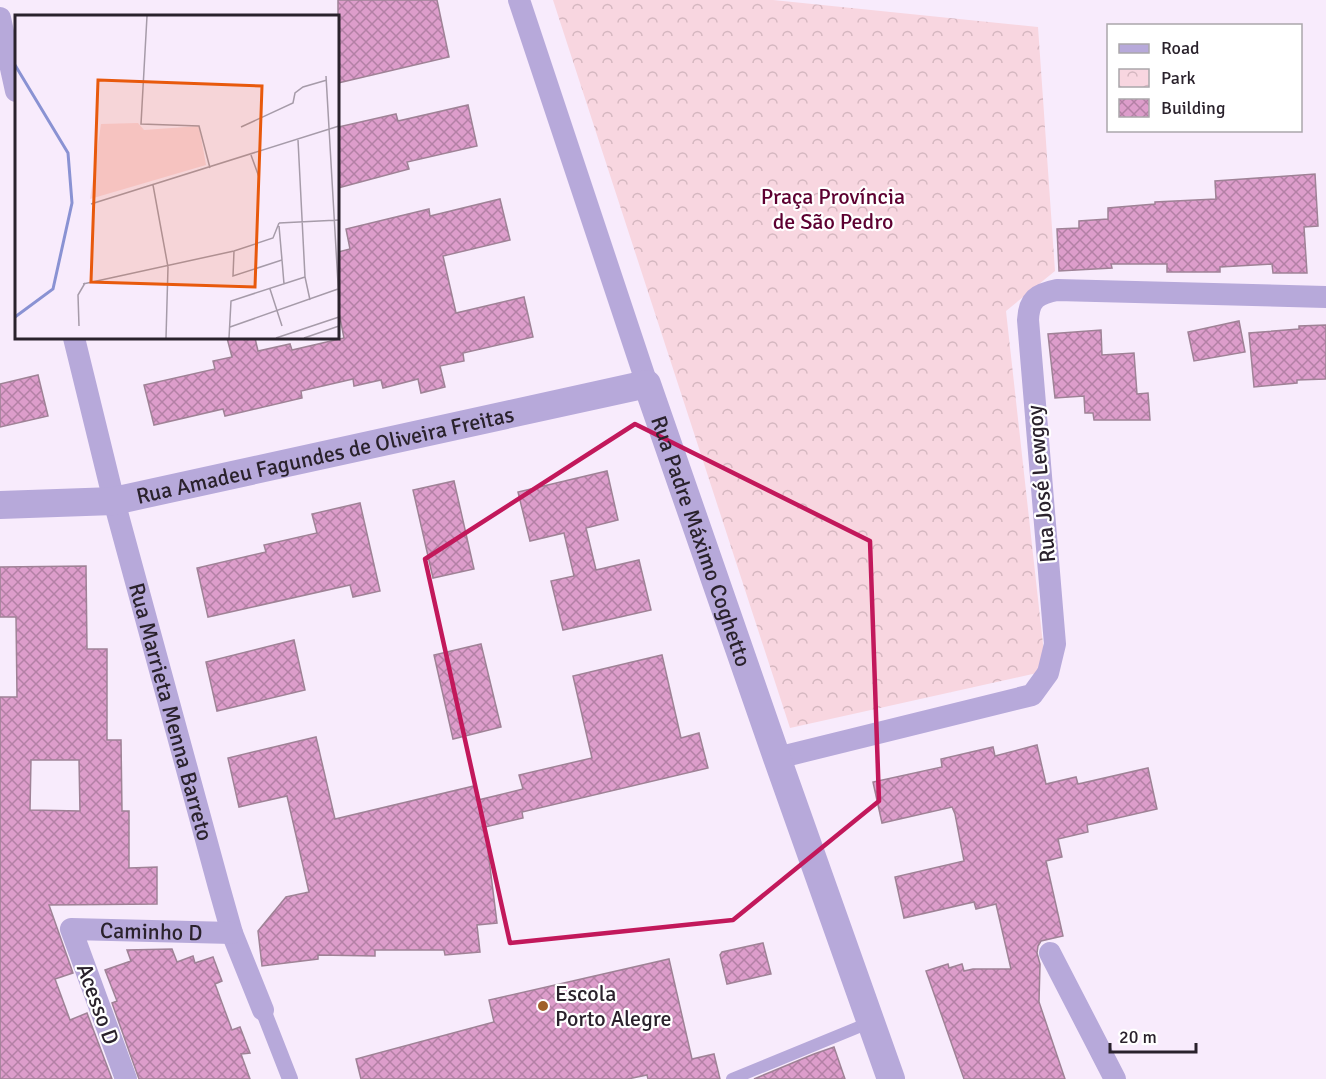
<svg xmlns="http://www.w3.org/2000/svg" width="1326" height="1079" font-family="Signika,sans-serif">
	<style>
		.park { fill: url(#park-crowns) }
		.building { fill: url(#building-cross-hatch); stroke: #9f8296; stroke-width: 1.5; fill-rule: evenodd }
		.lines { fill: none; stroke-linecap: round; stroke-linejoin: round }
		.service { stroke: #b7a9da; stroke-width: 12 }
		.pedestrian { stroke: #b7a9da; stroke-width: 16 }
		.minor { stroke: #b7a9da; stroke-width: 22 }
		.tertiary { stroke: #b7a9da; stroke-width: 28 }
		.marked { fill: none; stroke: #c2185b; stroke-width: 4.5; stroke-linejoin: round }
		.poi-dot { fill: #a0602a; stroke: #fff; stroke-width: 2 }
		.labels { text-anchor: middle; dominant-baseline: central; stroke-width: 4.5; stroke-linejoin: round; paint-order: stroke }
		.park-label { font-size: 22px; fill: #5d0031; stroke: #fff }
		.street-label { font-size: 22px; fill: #2a222c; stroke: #fff }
		.poi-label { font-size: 22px; fill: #2a222c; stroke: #fff; text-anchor: start }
		.inset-river { fill: none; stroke: #8a92d3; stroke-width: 3 }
		.inset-road { fill: none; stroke: #a69ba9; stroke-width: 1.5 }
		.view { fill: #e8590c; fill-opacity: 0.15; stroke: #e8590c; stroke-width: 3 }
		.inset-edge { fill: none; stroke: #2a222c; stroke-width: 3 }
	</style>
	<defs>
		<pattern id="park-crowns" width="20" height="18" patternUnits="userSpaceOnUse" patternTransform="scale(1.5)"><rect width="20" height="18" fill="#f8d6e0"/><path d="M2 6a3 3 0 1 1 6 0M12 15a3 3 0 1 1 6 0" fill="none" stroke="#d5b7c0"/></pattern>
		<pattern id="building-cross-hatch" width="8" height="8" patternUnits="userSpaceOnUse" patternTransform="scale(1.5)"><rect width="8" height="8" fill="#dd9dcb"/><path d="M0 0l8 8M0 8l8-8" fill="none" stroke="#b380a5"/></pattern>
	</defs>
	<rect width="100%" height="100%" fill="#f8ebfc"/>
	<!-- park -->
	<polygon class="park" points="553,0 773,0 1038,27 1055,271 1006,311 1046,671 790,728"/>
	<!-- building -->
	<g class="building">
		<polygon points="338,0 437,0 449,57 338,83"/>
		<polygon points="468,105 477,146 407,162 409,169 338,188 338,127 396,114 398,121"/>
		<polygon points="1315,174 1318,226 1304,227 1307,273 1273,273 1272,264 1220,267 1220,272 1167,272 1167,264 1111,264 1112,268 1059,271 1057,229 1079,228 1079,221 1108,219 1108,208 1155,204 1155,202 1216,199 1215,181"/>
		<polygon points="500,199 510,240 443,256 456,313 524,297 533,337 463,353 464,361 440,366 445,387 421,393 418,379 383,388 381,380 354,386 353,379 301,391 302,398 225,416 223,409 154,425 144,385 215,369 213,361 232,357 227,338 255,338 258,351 290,344 292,350 344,338 338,308 338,252 350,249 346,229 429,209 430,216"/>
		<polygon points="1239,321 1245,352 1194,361 1188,332"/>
		<polygon points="1326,325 1326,379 1297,380 1297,383 1254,387 1249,333 1299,329 1299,326"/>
		<polygon points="1101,330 1102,355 1134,353 1137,394 1148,393 1150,420 1094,420 1093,413 1085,413 1084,396 1055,398 1048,334"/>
		<polygon points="38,375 48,416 0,427 0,384"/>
		<polygon points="607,471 618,520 586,528 596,570 639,560 651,610 563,630 551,581 574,576 564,533 530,541 518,492"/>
		<polygon points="454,481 474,569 433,578 413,490"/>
		<polygon points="360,503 380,591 353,597 350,585 208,617 197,568 266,552 264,545 317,533 312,514"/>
		<path d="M 86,566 L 87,649 L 107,649 L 107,740 L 121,740 L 122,811 L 129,811 L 129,868 L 157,867 L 157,904 L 49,905 L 73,973 L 55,979 L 70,1020 L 87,1013 L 112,1079 L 0,1079 L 0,697 L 17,697 L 16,617 L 0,617 L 0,567 ZM 31,760 L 79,760 L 80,811 L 30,810 Z"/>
		<polygon points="294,640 305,690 217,711 206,662"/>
		<polygon points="481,644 501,727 453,739 434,655"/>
		<polygon points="662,655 681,738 699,733 708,768 522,812 523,818 485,827 497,923 477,925 480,952 445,955 444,950 375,950 375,956 318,955 318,959 262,966 258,931 286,897 309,892 287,796 239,807 228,758 316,737 335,819 474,786 478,800 523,789 519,775 592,758 573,676"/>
		<polygon points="1037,745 1046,784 1076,777 1078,784 1148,768 1157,809 1087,825 1088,832 1058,839 1062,857 1046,861 1063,936 1041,941 1038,946 1037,953 1040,964 1039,1002 1065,1079 964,1079 926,971 948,964 949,968 962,964 964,971 973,969 1011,969 996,904 976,909 974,902 904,918 895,877 964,861 955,814 952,807 882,823 873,782 942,767 941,759 993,747 995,756"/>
		<polygon points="763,943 771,974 727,984 720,955 722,952"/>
		<polygon points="172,949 177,962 193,956 195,963 213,957 222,981 215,984 232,1030 240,1027 250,1053 241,1054 250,1079 139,1079 112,1003 117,1001 105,970 131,961 127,950"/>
		<polygon points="669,959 692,1059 714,1054 720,1079 648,1079 647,1075 628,1079 361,1079 356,1059 494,1022 489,1000"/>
		<polygon points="834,1047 845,1079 754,1079 814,1054"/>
	</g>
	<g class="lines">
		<!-- service -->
		<polyline class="service" points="732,1079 871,1022"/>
		<!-- pedestrian -->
		<polyline class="pedestrian" points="263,1010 290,1079"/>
		<!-- minor -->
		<g class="minor">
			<polyline points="519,0 647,384"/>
			<polyline points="0,18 16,91"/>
			<path id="s1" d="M 74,338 L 114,501 L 219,887 L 232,933 L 263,1010"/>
			<path d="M 777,758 L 1032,695 L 1048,673 L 1055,644 L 1028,320 C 1029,299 1037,294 1057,290 L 1326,297"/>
			<polyline points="1050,953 1115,1079"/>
			<path id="s2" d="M 126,1079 L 71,929 L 232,933"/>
		</g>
		<!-- tertiary -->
		<path class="tertiary" id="s3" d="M 0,505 L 114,501 L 647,384 L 777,758 L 891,1079"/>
	</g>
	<!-- marked area -->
	<path class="marked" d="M 635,424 L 870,541 L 879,801 L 733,920 L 510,943 L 425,559 Z"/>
	<!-- markers -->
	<circle class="poi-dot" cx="543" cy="1006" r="6"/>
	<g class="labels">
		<!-- park labels -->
		<g class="park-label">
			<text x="833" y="196">Praça Província<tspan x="833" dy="25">de São Pedro</tspan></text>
		</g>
		<!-- street labels -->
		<g class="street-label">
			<text stroke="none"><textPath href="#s3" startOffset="330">Rua Amadeu Fagundes de Oliveira Freitas</textPath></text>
			<text transform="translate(1041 484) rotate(-95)">Rua José Lewgoy</text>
			<text stroke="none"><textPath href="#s3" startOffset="826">Rua Padre Máximo Coghetto</textPath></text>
			<text stroke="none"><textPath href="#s1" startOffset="386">Rua Marrieta Menna Barreto</textPath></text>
			<text stroke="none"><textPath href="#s2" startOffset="240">Caminho D</textPath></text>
			<text transform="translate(98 1004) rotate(70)">Acesso D</text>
		</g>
		<!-- poi labels -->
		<g class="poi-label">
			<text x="555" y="993">Escola<tspan x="555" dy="25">Porto Alegre</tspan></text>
		</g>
	</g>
	<!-- overview -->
	<g transform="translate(15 15)">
		<rect width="324" height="324" fill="#f8ebfc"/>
		<path d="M 123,108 L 129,115 L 184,111 L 191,150 L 75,184 L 86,109 Z" fill="#f8d6e0"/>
		<path class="inset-river" d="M 0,50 L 53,138 L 57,188 L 38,274 L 0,302"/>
		<path class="inset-road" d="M 132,1 L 126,109 L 184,111 L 195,153M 311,61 L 324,286M 226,112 L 278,88 L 280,78 L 288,72 L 312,65M 283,125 L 290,262 L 295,285M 236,140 L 244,162M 138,170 L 153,252 L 151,323M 76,189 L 324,111M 264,208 L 324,205M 219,236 L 218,261 L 267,245 L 264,211M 267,245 L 269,269M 68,269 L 219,236 L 258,223 L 264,208M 255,274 L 267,311M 64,311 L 63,280 L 70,268M 215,312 L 323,274M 214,323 L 216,286 L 290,262M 261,323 L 324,302M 289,323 L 324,311"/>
		<path class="view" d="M 83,65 L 247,71 L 240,272 L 76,267 Z"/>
		<rect width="324" height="324" class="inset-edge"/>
	</g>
	<!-- legend -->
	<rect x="1107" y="24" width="195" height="108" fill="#ffffff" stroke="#aaa7ab" stroke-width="1.5"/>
	<rect x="1119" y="44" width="30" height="9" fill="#b7a9da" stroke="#aaa7ab" stroke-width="1.5"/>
	<text x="1161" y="54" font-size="18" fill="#2a222c">Road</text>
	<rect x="1119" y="69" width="30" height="18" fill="url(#park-crowns)" stroke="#aaa7ab" stroke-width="1.5"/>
	<text x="1161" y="84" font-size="18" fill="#2a222c">Park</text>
	<rect x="1119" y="99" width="30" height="18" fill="url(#building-cross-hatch)" stroke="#aaa7ab" stroke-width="1.5"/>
	<text x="1161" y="114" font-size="18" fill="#2a222c">Building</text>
	<!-- scale -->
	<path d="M1110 1043v9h86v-9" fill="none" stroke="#2a222c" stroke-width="3"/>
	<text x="1119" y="1043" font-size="18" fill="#2a222c" stroke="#ffffff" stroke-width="4.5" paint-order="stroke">20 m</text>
</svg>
